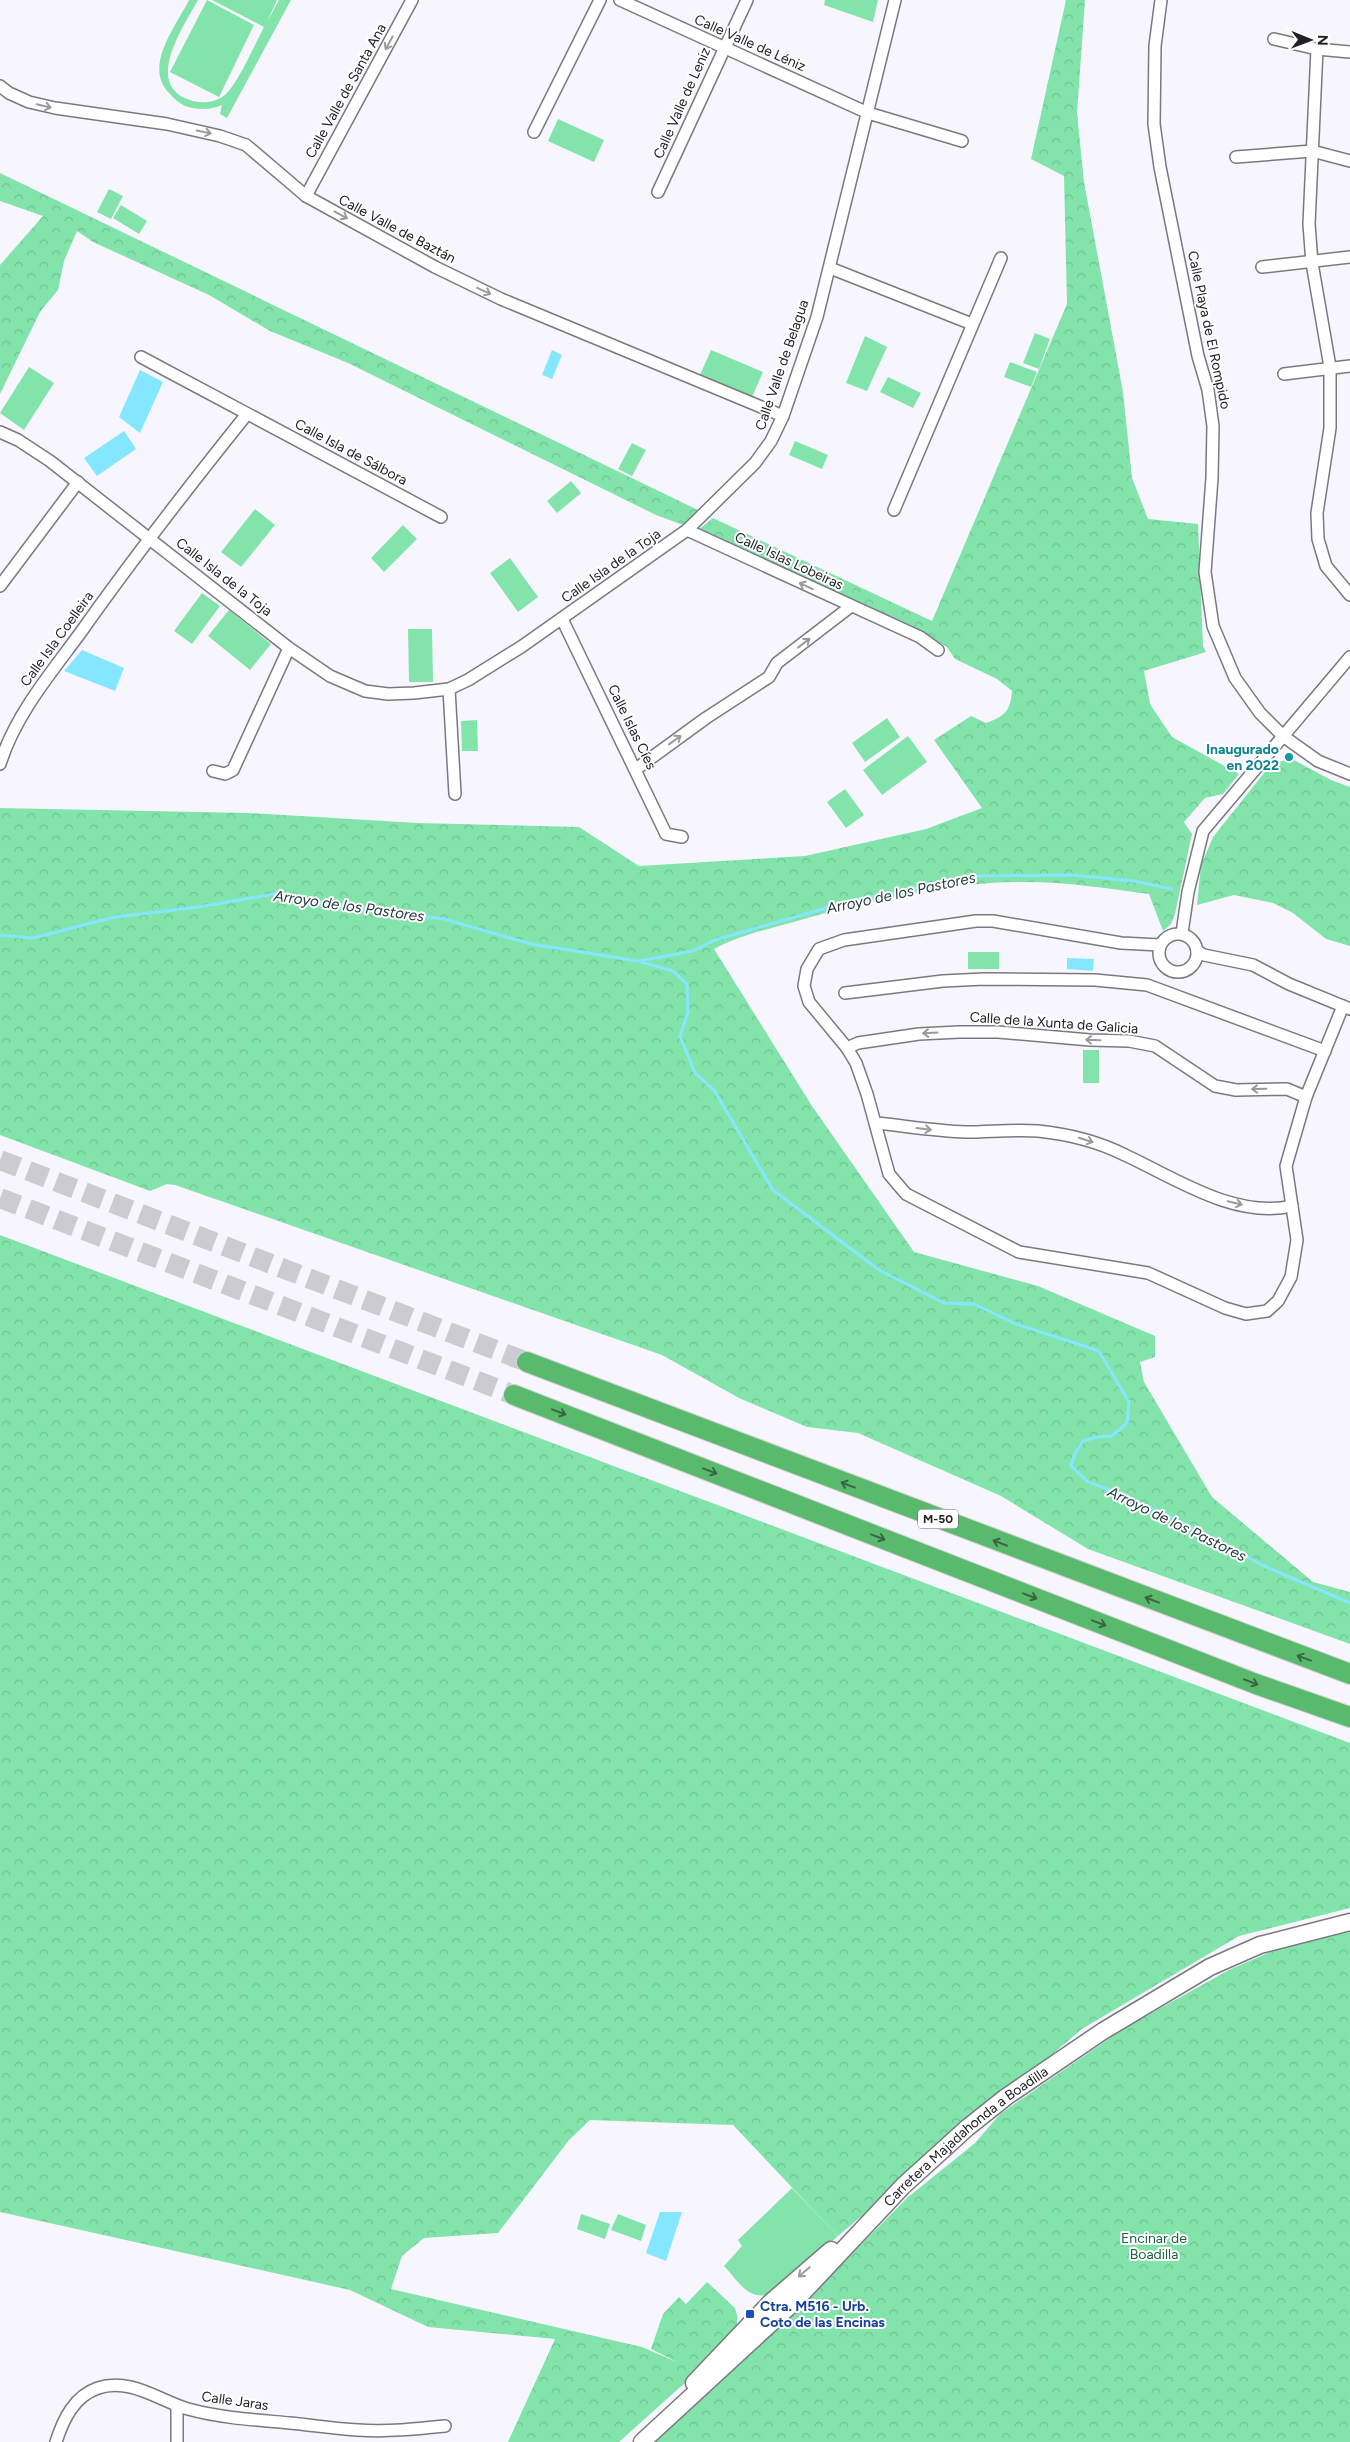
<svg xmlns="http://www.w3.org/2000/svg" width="1350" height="2442" font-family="Figtree,sans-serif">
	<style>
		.forest { fill: url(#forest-crowns) }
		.garden { fill: #83e4ab }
		.water { fill: #84e7ff }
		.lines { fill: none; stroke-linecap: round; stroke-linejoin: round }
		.stream { stroke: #84e7ff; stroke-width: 3 }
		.highway-tunnel { stroke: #cccbd2; stroke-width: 20; stroke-dasharray: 20 10; stroke-linecap: butt }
		.street-casing { stroke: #7a7980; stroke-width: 14 }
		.secondary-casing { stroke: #7a7980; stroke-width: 19 }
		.highway-casing { stroke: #d3d2d3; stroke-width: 22 }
		.street { stroke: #fff; stroke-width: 11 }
		.secondary { stroke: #fff; stroke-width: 16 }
		.highway { stroke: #59ba6d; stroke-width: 20 }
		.oneway { stroke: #9b9b9c }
		.oneway2 { stroke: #3a6544 }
		.culture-dot { fill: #0f9aa8; stroke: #fff; stroke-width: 2 }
		.transit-dot { fill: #1a4fb4; stroke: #fff; stroke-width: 2 }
		.labels { text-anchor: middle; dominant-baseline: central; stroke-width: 4; stroke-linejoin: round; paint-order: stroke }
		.shield { fill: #fff; stroke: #646365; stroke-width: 1 }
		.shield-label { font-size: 12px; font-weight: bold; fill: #212023 }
		.street-label { font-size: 14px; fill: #212023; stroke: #fff }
		.culture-label { font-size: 14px; font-weight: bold; fill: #0d838f; stroke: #fff; text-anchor: end }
		.park-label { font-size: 14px; fill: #1c633f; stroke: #fff }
		.transit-label { font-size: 14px; font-weight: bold; fill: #164399; stroke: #fff; text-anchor: start }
		.water-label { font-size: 15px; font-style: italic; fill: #233b40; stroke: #fff }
	</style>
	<defs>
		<pattern id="forest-crowns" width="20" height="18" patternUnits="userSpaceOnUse" patternTransform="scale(1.25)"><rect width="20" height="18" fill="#83e4ab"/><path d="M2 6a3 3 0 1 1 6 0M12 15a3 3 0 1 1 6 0" fill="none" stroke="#71c393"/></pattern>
	</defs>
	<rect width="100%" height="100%" fill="#f7f6fe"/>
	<!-- forest -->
	<g class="forest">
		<path d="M 1066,0 L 1085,0 L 1077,113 L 1084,182 L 1123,392 L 1132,478 L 1148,519 L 1198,524 L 1203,646 L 1206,652 L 1144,671 L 1150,704 L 1172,737 L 1239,774 L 1223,794 L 1205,798 L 1184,822 L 1192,834 L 1175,914 L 1171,924 L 1163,931 L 1149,894 C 1105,888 1061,881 1016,882 C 948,883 870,900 804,919 C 774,928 742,934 714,949 L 812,1106 L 914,1252 L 1038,1286 L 1155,1336 L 1155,1357 L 1140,1362 L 1144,1382 L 1212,1497 L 1313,1582 L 1350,1592 L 1350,1644 L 1088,1549 L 1001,1496 L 858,1433 L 807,1427 L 739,1398 L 662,1355 L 175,1185 L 167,1184 L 150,1191 L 0,1135 L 0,808 L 249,813 L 418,823 L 579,827 L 639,866 L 805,856 L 926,829 L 982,808 L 934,740 L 971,716 L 986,723 C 1005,716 1010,712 1012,691 L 997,679 L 955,659 L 947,647 L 926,634 L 697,531 L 713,518 L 932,621 L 1067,304 L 1064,176 L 1031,159 Z"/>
		<polygon points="0,173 698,510 683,525 656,515 348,363 270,331 209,295 93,242 77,231 64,261 58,290 40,312 0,394 0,265 43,216 0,201"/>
		<polygon points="1292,759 1331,780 1350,787 1350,946 1326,939 1293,913 1273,903 1234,895 1197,905 1201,865 1213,837 1272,763"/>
		<polygon points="0,1235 1350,1743 1350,1908 1239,1936 1082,2029 838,2236 733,2125 590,2120 569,2140 498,2233 424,2238 402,2256 391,2289 642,2347 679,2363 651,2349 663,2314 679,2297 686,2304 707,2282 735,2308 737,2315 737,2325 732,2335 697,2372 619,2442 508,2442 555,2339 428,2327 350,2290 0,2212"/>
		<polygon points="1350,1932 1350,2442 652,2442 803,2303 907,2198 975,2143 1000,2114 1123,2029 1229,1970 1284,1946"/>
	</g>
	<!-- garden -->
	<g class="garden">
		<path d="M 189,0 L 198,0 C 184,26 141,87 193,101 C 204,104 217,102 226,94 C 239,81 255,44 264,27 L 212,0 L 277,0 L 267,22 L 279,0 L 291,0 L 227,118 L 220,114 L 222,105 C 211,110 197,110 185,106 C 179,103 174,99 170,94 C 142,68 176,26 189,0 Z"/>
		<polygon points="207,0 254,25 219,97 170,72"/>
		<polygon points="825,0 878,0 873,22 824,5"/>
		<polygon points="558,119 604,140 594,162 548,141"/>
		<polygon points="109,189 123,196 111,219 97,212"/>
		<polygon points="121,205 147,221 139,234 113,218"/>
		<polygon points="1035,333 1050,339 1039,369 1023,363"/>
		<polygon points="865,336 887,347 867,391 846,383"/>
		<polygon points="711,350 763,372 752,397 700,375"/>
		<polygon points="1010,362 1037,372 1031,387 1004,377"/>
		<polygon points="29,367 54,383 24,430 0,413"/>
		<polygon points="888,377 921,393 913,408 880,392"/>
		<polygon points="795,441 828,455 822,469 789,455"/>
		<polygon points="632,443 646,450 632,476 618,469"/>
		<polygon points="571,481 581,493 557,513 547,501"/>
		<polygon points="255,509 275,525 241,567 221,552"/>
		<polygon points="403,525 417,539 384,572 371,558"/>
		<polygon points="510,558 538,597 518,612 490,573"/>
		<polygon points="202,593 220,606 192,644 174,631"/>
		<polygon points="229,610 271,644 250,670 208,636"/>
		<polygon points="408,629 432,629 433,682 409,682"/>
		<polygon points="887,718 900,737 865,762 852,743"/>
		<polygon points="477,720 478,751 462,751 461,721"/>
		<polygon points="908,736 927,762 882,795 863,770"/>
		<polygon points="845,789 864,815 846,828 827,802"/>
		<rect x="968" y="952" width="31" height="17"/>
		<rect x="1083" y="1050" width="16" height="33"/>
		<path d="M 792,2188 L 838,2236 L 778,2290 C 751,2306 741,2284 724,2266 L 742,2246 L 738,2240 Z"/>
		<polygon points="581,2214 610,2224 605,2239 577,2229"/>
		<polygon points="618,2214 646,2225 641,2241 611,2230"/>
	</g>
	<!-- water -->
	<g class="water">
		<polygon points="552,350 562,355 552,379 542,375"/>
		<polygon points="140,370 163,382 140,433 119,417"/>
		<polygon points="124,431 136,449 97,476 84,458"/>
		<polygon points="82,650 124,668 115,691 64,671"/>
		<polygon points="1067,958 1094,959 1093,971 1067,969"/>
		<polygon points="660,2212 682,2212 666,2261 646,2253"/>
	</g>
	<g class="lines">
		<!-- stream -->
		<g class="stream">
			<polyline points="0,935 33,938 115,917 199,907 274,894 366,910 444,919 531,944 638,961 673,971 687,984 688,1012 680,1036 695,1073 714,1090 773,1190 879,1270 944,1303 974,1304 1016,1324 1099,1351 1129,1402 1127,1423 1112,1436 1097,1437 1083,1441 1075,1453 1071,1466 1088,1482 1118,1493 1185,1524 1264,1566 1350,1603"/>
			<polyline points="640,961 693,951 715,940 854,900 980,876 1072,875 1134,881 1172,889"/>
		</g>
		<!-- highway-tunnel -->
		<g class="highway-tunnel">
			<polyline points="0,1160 527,1362"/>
			<polyline points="0,1198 514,1395"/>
		</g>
		<defs>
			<g id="street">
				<polyline points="620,0 868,113 962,141"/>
				<polyline points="1161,0 1155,46 1154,124 1160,167 1198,356 1208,390 1213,426 1212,478 1205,572 1213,626 1235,678 1260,713 1283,736 1318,761 1350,774"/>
				<polyline points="1274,39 1317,49 1350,52"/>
				<polyline points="1317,49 1309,224 1312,263 1330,367 1330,428 1317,513 1318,539 1326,566 1350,595"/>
				<polyline points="0,86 9,93 29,102 55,108 167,124 220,136 246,145 306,196 435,267 501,299 783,416"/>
				<polyline points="534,132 600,0"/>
				<polyline points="1236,157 1312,151 1350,161"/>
				<polyline points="658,192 747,0"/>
				<polyline points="306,196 412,0"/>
				<polyline points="1262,267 1350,257"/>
				<polyline points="830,268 972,324"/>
				<polyline points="141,357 441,517"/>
				<polyline points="1284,374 1350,366"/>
				<polyline points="0,432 18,440 50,461 289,648 330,676 365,691 388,694 414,693 449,689 468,680 521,647 687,530 755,463 771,441 783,416 817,317 895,0"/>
				<polyline points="894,510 1001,258"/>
				<polyline points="687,530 920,637 938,650"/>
				<polyline points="0,586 78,482"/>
				<polyline points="562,619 666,834 682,837"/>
				<polyline points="449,689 455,794"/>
				<path d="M 0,764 C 15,715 51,673 81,632 C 134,557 190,485 247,414"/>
				<polyline points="636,769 706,718 769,677 777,663 850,607"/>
				<polyline points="213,771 225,774 233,770 289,648"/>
				<polyline points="1182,933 1188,892 1203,831 1350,657"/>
				<circle cx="1178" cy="953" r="19"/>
				<polyline points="1160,945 1121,943 993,921 976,921 844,940 819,949 807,969 804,986 809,1002 847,1048 856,1063 867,1094 889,1174 906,1194 1019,1252 1148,1273 1225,1308 1246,1314 1267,1311 1278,1301 1291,1277 1297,1240 1286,1166 1306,1097 1343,1006"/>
				<polyline points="1197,951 1204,955 1253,965 1289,984 1350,1009"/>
				<polyline points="845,993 943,981 984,979 1095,980 1147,985 1325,1051"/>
				<polyline points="847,1048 858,1043 919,1034 959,1032 998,1032 1090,1040 1129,1041 1155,1046 1215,1086 1236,1090 1287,1089 1306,1097"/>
				<path d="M 876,1123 C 906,1126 936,1131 966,1132 C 990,1132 1014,1129 1038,1131 C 1068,1134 1099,1142 1125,1155 C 1175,1178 1234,1219 1292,1206"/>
				<path d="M 56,2442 C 63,2420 74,2396 98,2388 C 130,2377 160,2401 188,2409 C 221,2418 256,2420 290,2423 C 312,2425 335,2429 358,2430 C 387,2432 416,2429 445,2426"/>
				<polyline points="177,2442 177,2406"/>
			</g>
			<g id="secondary">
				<polyline points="694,2383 771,2302 831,2250"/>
				<path id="s1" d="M 642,2442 L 794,2302 L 903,2186 L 967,2128 L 1006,2097 L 1103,2031 L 1210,1967 L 1260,1945 L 1350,1922"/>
			</g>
			<g id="highway">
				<polyline points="527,1362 1350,1674"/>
				<polyline points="514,1395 1256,1684 1350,1717"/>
			</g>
		</defs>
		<!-- street casing -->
		<use href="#street" class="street-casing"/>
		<!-- secondary casing -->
		<use href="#secondary" class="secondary-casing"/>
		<!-- highway casing -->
		<use href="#highway" class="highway-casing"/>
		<!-- street -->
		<use href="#street" class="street"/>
		<!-- secondary -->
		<use href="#secondary" class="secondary"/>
		<!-- highway -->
		<use href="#highway" class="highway"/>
	</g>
	<!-- one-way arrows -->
	<defs><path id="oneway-shaft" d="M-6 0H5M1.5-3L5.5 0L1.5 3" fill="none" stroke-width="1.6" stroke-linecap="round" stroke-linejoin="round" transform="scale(1.25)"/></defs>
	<g class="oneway">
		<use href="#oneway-shaft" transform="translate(389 43) rotate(119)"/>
		<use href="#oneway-shaft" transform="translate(44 106) rotate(13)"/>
		<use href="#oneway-shaft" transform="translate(204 132) rotate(12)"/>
		<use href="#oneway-shaft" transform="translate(341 215) rotate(29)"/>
		<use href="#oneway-shaft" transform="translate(484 291) rotate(25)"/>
		<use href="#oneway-shaft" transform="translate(806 586) rotate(-155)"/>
		<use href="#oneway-shaft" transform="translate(804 643) rotate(-38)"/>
		<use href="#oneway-shaft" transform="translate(675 740) rotate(-36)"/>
		<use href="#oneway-shaft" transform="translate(930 1033) rotate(177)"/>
		<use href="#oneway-shaft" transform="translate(1093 1040) rotate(-178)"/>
		<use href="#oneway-shaft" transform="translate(1259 1089) rotate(179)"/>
		<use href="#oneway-shaft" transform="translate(924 1129) rotate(7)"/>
		<use href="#oneway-shaft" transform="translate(1086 1140) rotate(18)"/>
		<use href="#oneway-shaft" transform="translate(1235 1203) rotate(14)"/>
		<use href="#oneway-shaft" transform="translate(804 2272) rotate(140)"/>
	</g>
	<g class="oneway2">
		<use href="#oneway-shaft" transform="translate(559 1412) rotate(21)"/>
		<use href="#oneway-shaft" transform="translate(710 1471) rotate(21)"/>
		<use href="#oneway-shaft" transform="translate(848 1485) rotate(-159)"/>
		<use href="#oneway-shaft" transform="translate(878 1537) rotate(21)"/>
		<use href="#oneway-shaft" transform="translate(1000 1543) rotate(-159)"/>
		<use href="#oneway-shaft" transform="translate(1030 1596) rotate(21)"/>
		<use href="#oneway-shaft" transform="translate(1152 1600) rotate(-159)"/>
		<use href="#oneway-shaft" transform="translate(1099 1623) rotate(21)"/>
		<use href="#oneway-shaft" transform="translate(1304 1658) rotate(-160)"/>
		<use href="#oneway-shaft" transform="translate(1251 1682) rotate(21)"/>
	</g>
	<!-- markers -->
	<circle class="culture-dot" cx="1289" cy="757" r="5"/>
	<rect class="transit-dot" x="745" y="2309" width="10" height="10" rx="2.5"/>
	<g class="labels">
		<!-- shield labels -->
		<rect class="shield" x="918" y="1509.5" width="40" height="19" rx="4"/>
		<g class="shield-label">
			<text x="938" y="1519">M-50</text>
		</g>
		<!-- street labels -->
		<g class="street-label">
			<text transform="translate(750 43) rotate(24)">Calle Valle de Léniz</text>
			<text transform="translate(346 91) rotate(-61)">Calle Valle de Santa Ana</text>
			<text transform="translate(682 103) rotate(-66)">Calle Valle de Leniz</text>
			<text transform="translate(397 229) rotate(28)">Calle Valle de Baztán</text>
			<text transform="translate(1209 330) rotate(78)">Calle Playa de El Rompido</text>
			<text transform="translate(782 365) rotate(-71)">Calle Valle de Belagua</text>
			<text transform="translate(351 452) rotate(28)">Calle Isla de Sálbora</text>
			<text transform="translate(789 561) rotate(25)">Calle Islas Lobeiras</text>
			<text transform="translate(611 566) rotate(-35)">Calle Isla de la Toja</text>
			<text transform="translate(224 577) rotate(38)">Calle Isla de la Toja</text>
			<text transform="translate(57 639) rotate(-54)">Calle Isla Coelleira</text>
			<text transform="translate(632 727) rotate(64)">Calle Islas Cíes</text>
			<text transform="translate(1054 1023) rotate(4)">Calle de la Xunta de Galicia</text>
			<text stroke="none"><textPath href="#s1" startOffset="446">Carretera Majadahonda a Boadilla</textPath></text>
			<text transform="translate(235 2401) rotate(8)">Calle Jaras</text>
		</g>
		<!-- culture labels -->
		<g class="culture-label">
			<text x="1279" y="749">Inaugurado<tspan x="1279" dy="16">en 2022</tspan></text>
		</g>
		<!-- park labels -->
		<g class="park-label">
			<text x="1154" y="2238">Encinar de<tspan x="1154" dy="16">Boadilla</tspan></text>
		</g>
		<!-- transit labels -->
		<g class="transit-label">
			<text x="760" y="2306">Ctra. M516 - Urb.<tspan x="760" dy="16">Coto de las Encinas</tspan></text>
		</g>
		<!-- water labels -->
		<g class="water-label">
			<text transform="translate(901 893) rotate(-12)">Arroyo de los Pastores</text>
			<text transform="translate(349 906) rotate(8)">Arroyo de los Pastores</text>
			<text transform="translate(1177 1524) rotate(26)">Arroyo de los Pastores</text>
		</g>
	</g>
	<!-- north arrow -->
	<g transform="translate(1310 40) rotate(91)" stroke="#ffffff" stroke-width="4" paint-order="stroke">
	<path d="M0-4L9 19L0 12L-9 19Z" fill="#212023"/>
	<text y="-8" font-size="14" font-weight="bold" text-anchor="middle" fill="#212023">N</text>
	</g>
</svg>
